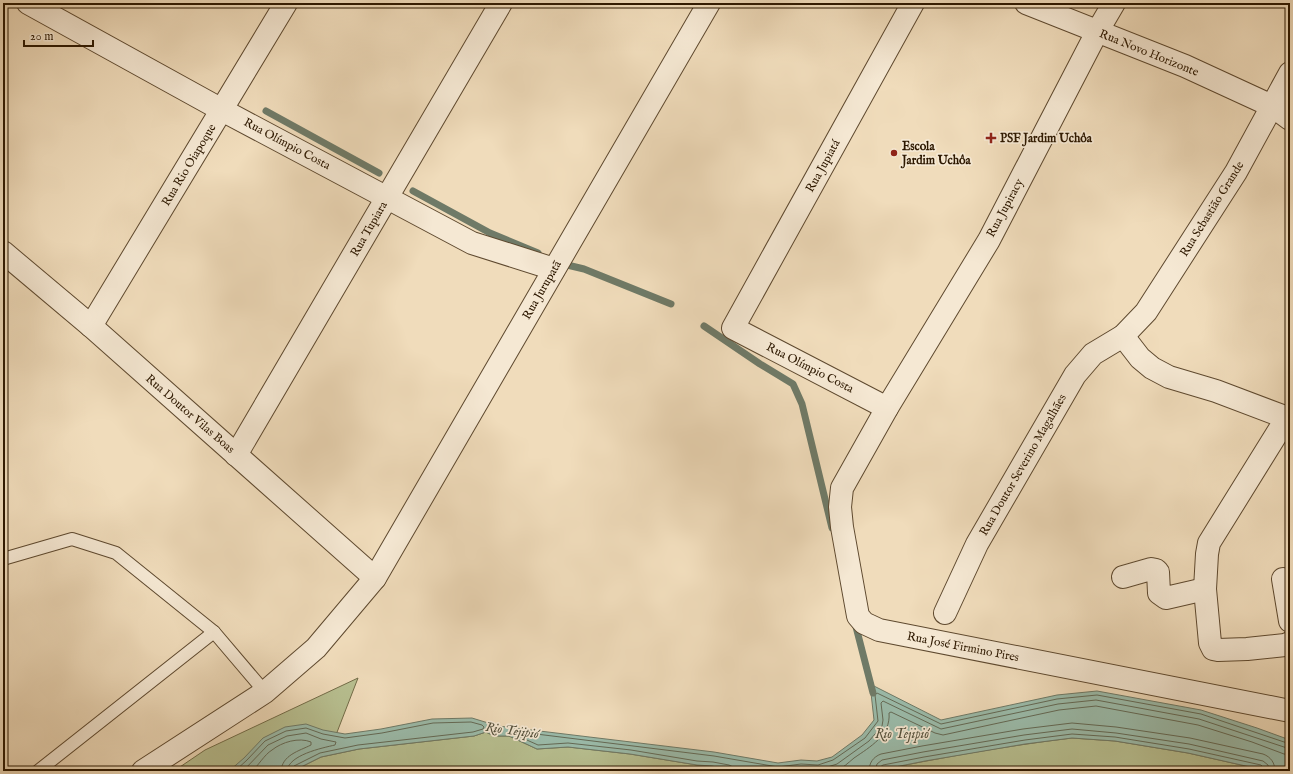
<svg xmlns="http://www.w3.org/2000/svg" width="1293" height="774" font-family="'IM FELL English',serif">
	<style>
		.green { fill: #b8c091; stroke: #726c48 }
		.water { fill: #9bbcab; stroke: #6f7a67 }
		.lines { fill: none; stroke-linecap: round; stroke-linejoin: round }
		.shore { stroke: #646a56; stroke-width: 1 }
		.stream { stroke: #6f7a67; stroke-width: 7 }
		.lane-casing { stroke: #5e492f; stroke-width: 14 }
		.street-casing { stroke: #5e492f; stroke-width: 24 }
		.lane { stroke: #f5e8d3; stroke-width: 12 }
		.street { stroke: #f5e8d3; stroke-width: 22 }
		.poi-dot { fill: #8f2418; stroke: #f5e8d3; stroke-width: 1.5 }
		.labels { text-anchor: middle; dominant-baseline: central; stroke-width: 3.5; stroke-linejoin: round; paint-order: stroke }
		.street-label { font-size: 12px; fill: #2d1800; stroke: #f5e8d3 }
		.poi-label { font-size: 12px; font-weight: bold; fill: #2d1800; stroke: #f5e8d3; text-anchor: start }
		.water-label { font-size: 13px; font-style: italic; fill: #54513c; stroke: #f5e8d3 }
	</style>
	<rect width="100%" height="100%" fill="#f0dcbb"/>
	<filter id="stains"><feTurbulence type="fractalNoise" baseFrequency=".005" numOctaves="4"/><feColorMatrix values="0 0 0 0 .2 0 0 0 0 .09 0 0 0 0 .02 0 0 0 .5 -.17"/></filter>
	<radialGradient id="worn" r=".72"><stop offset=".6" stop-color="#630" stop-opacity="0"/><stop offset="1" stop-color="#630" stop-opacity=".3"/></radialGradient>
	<!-- green -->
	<g class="green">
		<polygon points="358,678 334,740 231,771 174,771 205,750"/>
		<polygon points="486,732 494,736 509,736 537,749 568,747 630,754 697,765 712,766 734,771 293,771 321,757 359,749 474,736"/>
		<path d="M 1072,738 L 1115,741 L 1188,753 L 1268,771 L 875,771 C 940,758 1005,746 1072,738 Z"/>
	</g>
	<!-- water -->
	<polygon class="water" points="870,684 941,720 1057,695 1097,691 1201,710 1257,728 1290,740 1290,771 1268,771 1188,753 1115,741 1072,738 1025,744 925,761 875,771 734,771 712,766 697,765 630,754 568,747 537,749 509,736 494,736 486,732 474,736 359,749 321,757 293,771 229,771 244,758 263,738 285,727 306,724 323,730 345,734 381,729 432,719 472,718 498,726 714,752 778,763 801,760 817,761 832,757 862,735 874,720"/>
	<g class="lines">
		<!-- shore -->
		<g class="shore">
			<polyline points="235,771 247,760 265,741 286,731 306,728 323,734 345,738 382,733 433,723 471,722 482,725 484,727 483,729 473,732 358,745 320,753 294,766 292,771"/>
			<path d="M 243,771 L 268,745 L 287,736 L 306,733 L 321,739 L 336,742 L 335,745 C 322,748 288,755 287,771"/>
			<path d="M 252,771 C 259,765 264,755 272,750 C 282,742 299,737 311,742 L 311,745 C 299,751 282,755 281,771"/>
			<polyline points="734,771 733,767 729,765 713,762 697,761 631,750 568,743 538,745 518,736 518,734 520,732 714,756 778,767 801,764 818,765 833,760 865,738 878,721 875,695 877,693 941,724 1057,699 1097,695 1201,714 1290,744"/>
			<polyline points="784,771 801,769 818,770 837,764 869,741 882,726 883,720 881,703 883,701 941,729 1058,704 1096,700 1199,719 1290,749"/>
			<path d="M 836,771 C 843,768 848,763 854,758 C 870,747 891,735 889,713 L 891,712 L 935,733 L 943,735 L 1059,710 L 1096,706 L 1198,725 L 1252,742 L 1284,754 L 1290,755"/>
			<path d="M 869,771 C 869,763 873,757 881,754 L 922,746 L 1023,729 L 1072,723 L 1116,727 L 1190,738 L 1263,754 C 1271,757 1275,763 1275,771"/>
			<polyline points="875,771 877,764 882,760 923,752 1024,735 1072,729 1116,733 1189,744 1263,761 1268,765 1269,771"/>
			<polyline points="880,771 880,767 883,765 924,757 1025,740 1072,734 1115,737 1189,749 1261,765 1264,768 1264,771"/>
		</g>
		<!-- stream -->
		<g class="stream">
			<polyline points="266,111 379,173"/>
			<polyline points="413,191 490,233 538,253"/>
			<polyline points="563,264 584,269 671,304"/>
			<polyline points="704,326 760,364 793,384 802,404 832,528"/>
			<polyline points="855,623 873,693"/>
		</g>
		<defs>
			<g id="lane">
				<polyline points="3,559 72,539 116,553 214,632 265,692"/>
				<polyline points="38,771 214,632"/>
			</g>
			<g id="street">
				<polyline points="28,3 222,110 472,243 554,269"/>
				<polyline points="1026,3 1185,66 1272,106 1290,119"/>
				<polyline points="1114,3 1097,32 989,240 887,408 842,488 840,507 842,527 858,616 864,623 879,630 1290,711"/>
				<polyline points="3,252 91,326 375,578"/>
				<polyline points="91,326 286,3"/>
				<polyline points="1123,336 1140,358 1152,368 1169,377 1216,391 1290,419"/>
				<polyline points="887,408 733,328 913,3"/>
				<polyline points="1286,417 1281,427 1209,543 1207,554 1205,589 1210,643 1213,649 1218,650 1247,649 1285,645 1290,643"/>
				<polyline points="236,455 501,3"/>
				<polyline points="1123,577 1151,569 1156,570 1158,572 1159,593 1166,598 1205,589"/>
				<polyline points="1283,579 1290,621"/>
				<polyline points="945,613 977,544 1075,375 1093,354 1123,336 1146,312 1236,172 1290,73"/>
				<polyline points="143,771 265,692 316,648 375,578 709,3"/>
			</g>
		</defs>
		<!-- lane casing -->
		<use href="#lane" class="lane-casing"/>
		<!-- street casing -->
		<use href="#street" class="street-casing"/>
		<!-- lane -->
		<use href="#lane" class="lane"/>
		<!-- street -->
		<use href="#street" class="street"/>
	</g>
	<!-- markers -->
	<g class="poi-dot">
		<path d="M989 132h4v4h4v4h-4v4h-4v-4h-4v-4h4z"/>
		<circle cx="894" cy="153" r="4"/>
	</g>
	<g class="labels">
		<!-- street labels -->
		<g class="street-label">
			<text transform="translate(1149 53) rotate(22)">Rua Novo Horizonte</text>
			<text transform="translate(287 144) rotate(28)">Rua Olímpio Costa</text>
			<text transform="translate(189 165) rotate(-59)">Rua Rio Oiapoque</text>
			<text transform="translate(823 166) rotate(-61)">Rua Jupiatá</text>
			<text transform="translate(1005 208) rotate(-62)">Rua Jupiracy</text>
			<text transform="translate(1212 209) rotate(-58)">Rua Sebastião Grande</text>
			<text transform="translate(369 229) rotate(-60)">Rua Tupiara</text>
			<text transform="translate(542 290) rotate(-60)">Rua Jurupatã</text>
			<text transform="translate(810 368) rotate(27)">Rua Olímpio Costa</text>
			<text transform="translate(190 414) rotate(41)">Rua Doutor Vilas Boas</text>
			<text transform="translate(1023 465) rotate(-60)">Rua Doutor Severino Magalhães</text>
			<text transform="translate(963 647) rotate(11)">Rua José Firmino Pires</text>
		</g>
		<!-- poi labels -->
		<g class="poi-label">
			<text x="1000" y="138">PSF Jardim Uchôa</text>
			<text x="902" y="146">Escola<tspan x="902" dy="14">Jardim Uchôa</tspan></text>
		</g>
		<!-- water labels -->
		<g class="water-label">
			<text transform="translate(512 731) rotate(8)">Rio Tejipió</text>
			<text x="902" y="734">Rio Tejipió</text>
		</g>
	</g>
	<!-- margin -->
	<rect width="1293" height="774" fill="none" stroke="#f0dcbb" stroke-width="16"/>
	<rect x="4" y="4" width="1285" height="766" fill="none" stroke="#2d1800" stroke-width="2"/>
	<rect x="8" y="8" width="1277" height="758" fill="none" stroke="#2d1800"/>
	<!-- scale -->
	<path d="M24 40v6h69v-6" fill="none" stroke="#2d1800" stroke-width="2"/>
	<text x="30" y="40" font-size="12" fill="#2d1800" stroke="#f5e8d3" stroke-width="3" paint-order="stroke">20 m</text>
	<rect width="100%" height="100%" filter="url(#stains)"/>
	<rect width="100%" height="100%" fill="url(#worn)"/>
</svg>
